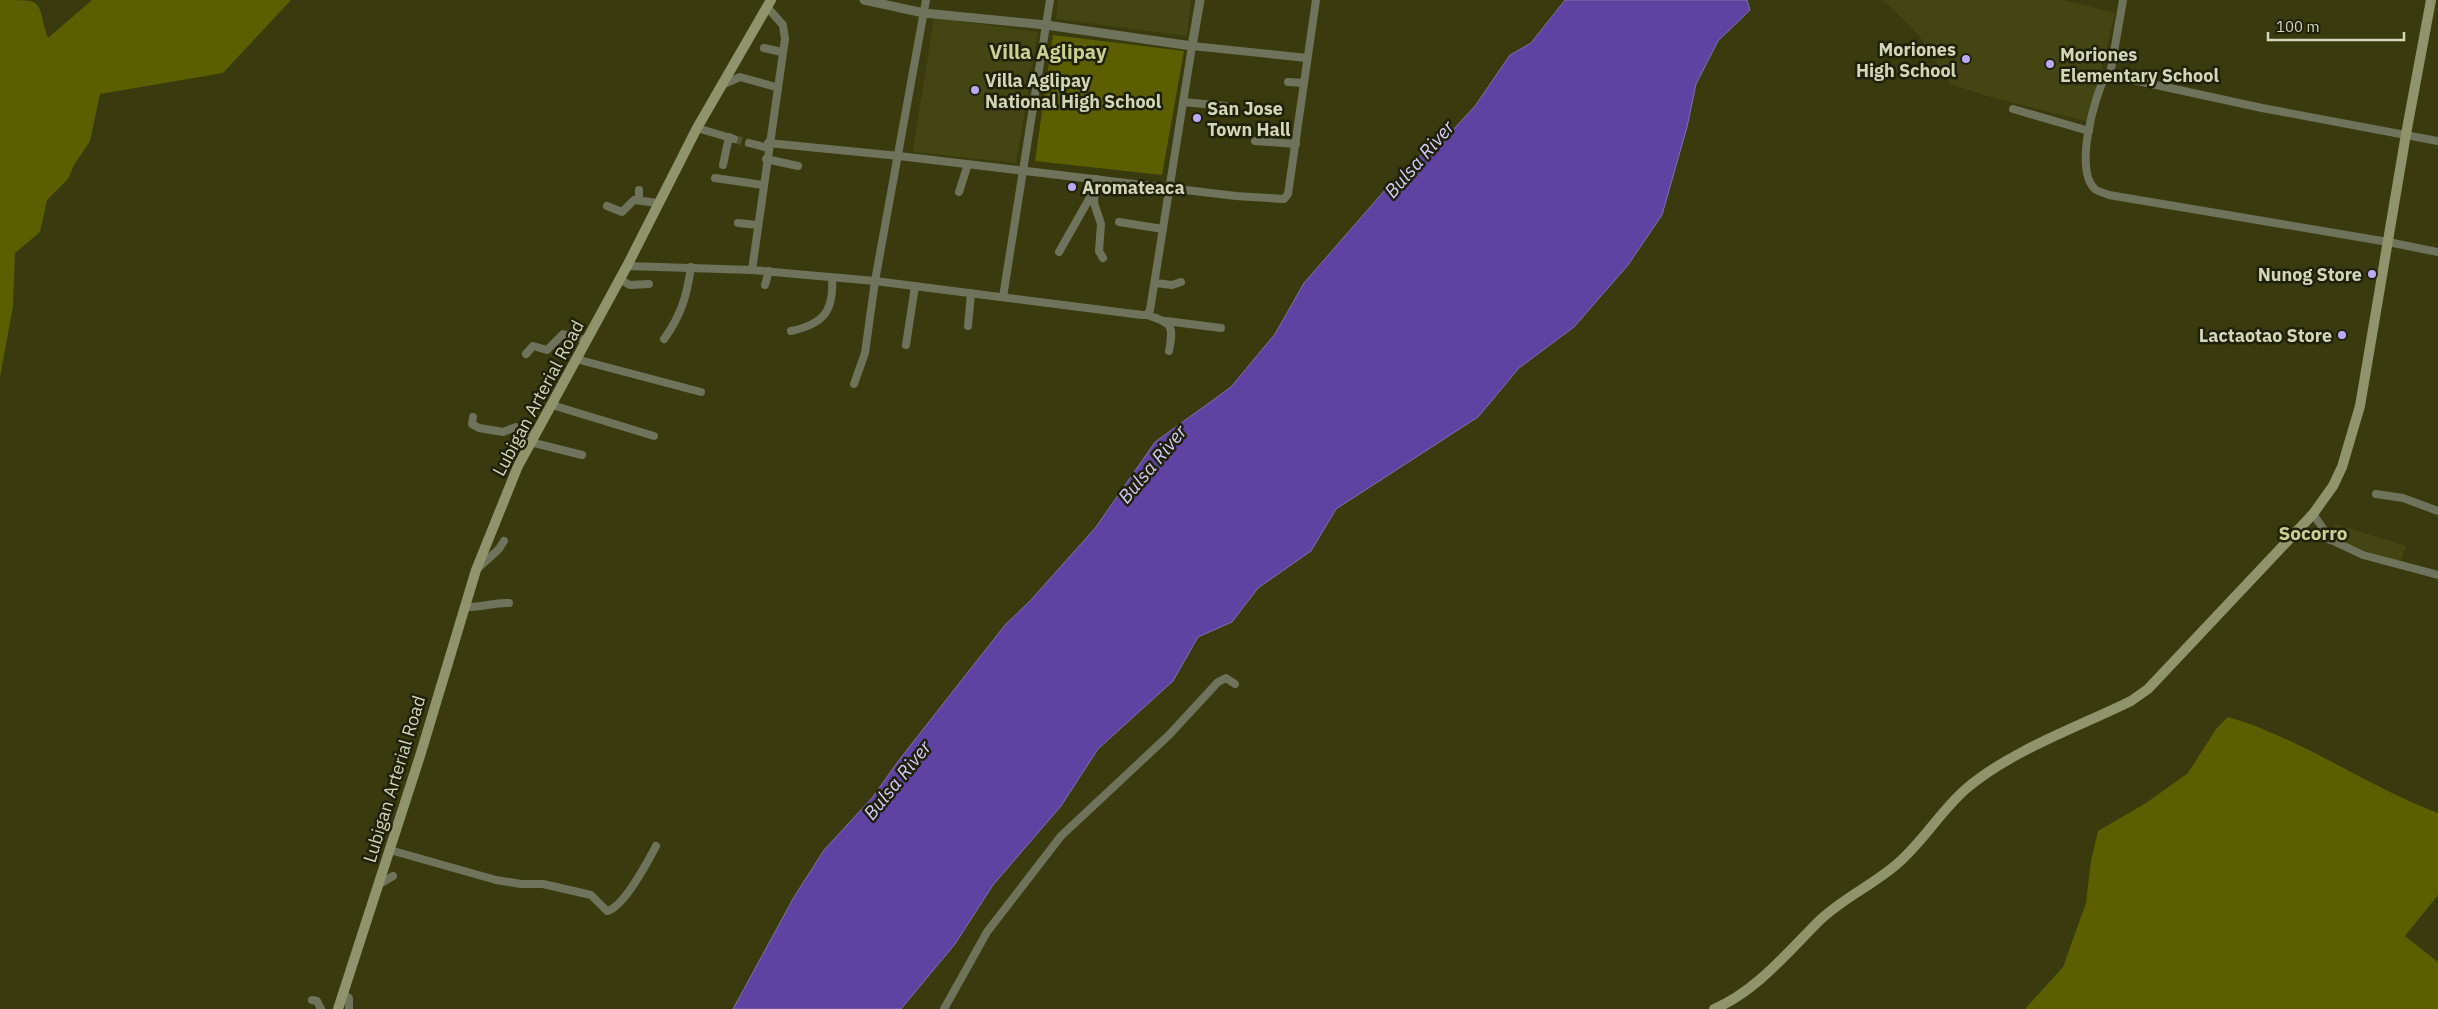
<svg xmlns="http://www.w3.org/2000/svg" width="2438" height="1009" font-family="'IBM Plex Sans',sans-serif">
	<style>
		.built { fill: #434612 }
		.green { fill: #5b5f00 }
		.water { fill: #5e43a3; stroke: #816faa }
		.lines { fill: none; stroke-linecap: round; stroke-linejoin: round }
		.minor-tunnel { stroke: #505228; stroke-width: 8; stroke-dasharray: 8 4; stroke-linecap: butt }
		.minor { stroke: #70735b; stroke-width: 8 }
		.tertiary { stroke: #70735b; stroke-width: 9 }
		.secondary { stroke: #90946d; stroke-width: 10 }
		.poi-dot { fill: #b9aaf7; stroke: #202109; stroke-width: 2 }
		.labels { text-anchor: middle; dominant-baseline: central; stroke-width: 5; stroke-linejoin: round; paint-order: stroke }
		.poi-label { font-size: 18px; font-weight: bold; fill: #d3d7b9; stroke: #202109; text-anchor: start }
		.street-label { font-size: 18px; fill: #d3d7b9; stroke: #202109 }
		.water-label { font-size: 19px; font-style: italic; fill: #d4cbff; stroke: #202109 }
		.neighbourhood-label { font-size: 19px; font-weight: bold; fill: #cad093; stroke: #202109 }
		.quarter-label { font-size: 20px; font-weight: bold; fill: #cad093; stroke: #202109 }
	</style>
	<rect width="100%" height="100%" fill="#393b0e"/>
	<!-- built -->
	<g class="built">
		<polygon points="1058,0 1191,0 1187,36 1056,19"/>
		<polygon points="1883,0 2063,0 2115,13 2089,122 1991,97 1950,84 1918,34"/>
		<polygon points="934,18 1038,32 1016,163 915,152 913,149"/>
		<polygon points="2335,524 2406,546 2400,563 2330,538"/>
	</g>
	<!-- green -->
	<g class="green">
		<path d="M 0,0 C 48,0 35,0 48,38 L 92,0 L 291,0 L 223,73 L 100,94 L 90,141 L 74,165 L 68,179 L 47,200 L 40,232 L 15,253 L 13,306 L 0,377 Z"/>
		<polygon points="1053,35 1184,51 1162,175 1035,161"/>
		<path d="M 2228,717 C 2301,738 2366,786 2438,813 L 2438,895 L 2405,936 L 2438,962 L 2438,1009 L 2025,1009 L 2063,967 L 2086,903 L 2091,861 L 2098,831 L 2146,803 L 2188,773 L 2216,729 Z"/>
	</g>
	<!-- water -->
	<polygon class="water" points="1565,0 1747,0 1750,10 1718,41 1696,84 1687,127 1662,215 1628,265 1574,327 1519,368 1478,417 1336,509 1311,551 1258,588 1232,622 1198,637 1173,681 1098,749 1061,806 993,885 955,944 901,1009 733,1009 794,897 824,850 872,798 899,760 1005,625 1030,601 1096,527 1155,442 1231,387 1275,334 1304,283 1385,190 1419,157 1451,132 1475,106 1510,55 1531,43"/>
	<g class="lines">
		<!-- minor-tunnel -->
		<polyline class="minor-tunnel" points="734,139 749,143"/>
		<!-- minor -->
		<g class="minor">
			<path d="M 2123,0 L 2110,75 L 2105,77 C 2094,98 2074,170 2095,189 C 2098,192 2105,193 2109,195 L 2388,242 L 2438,252"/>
			<polyline points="767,7 783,25 785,39 752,270 875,281 1142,315 1147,315 1150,310 1192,46 1307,58"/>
			<polyline points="764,48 782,52"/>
			<polyline points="2110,75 2262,108 2438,141"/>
			<polyline points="1288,82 1304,83"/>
			<polyline points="724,84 740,77 776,87"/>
			<polyline points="1183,102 1225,106"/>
			<polyline points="2013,109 2089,131"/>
			<polyline points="697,128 734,139"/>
			<polyline points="1255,141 1296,144"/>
			<polyline points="749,143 768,148"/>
			<polyline points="768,143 899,156 1236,196 1284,199 1288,194 1316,0"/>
			<polyline points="766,159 798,166"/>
			<polyline points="723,165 729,137"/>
			<polyline points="715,178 763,185"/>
			<polyline points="1096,179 1094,203 1101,224 1099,251 1103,258"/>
			<polyline points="959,192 968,164"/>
			<polyline points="639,200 639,190"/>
			<polyline points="607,206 622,212 634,200 658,203"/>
			<polyline points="1119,222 1163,229"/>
			<polyline points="738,223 758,225"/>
			<polyline points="1059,252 1093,192"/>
			<polyline points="627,266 752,270"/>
			<polyline points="619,279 630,285 649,284"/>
			<polyline points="1155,283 1172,285 1181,282"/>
			<polyline points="765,285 769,271"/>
			<polyline points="1003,297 1050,0"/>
			<path d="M 1147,315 C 1172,323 1174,325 1169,351"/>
			<polyline points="1166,321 1221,328"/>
			<polyline points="968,326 971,293"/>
			<path d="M 791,331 C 823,324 834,312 832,278"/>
			<path d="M 664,339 C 681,316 687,295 691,267"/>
			<polyline points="906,345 915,286"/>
			<polyline points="526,354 533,346 547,350 563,334 586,340"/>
			<polyline points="576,359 701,392"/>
			<polyline points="854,384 865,353 875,281 926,0"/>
			<polyline points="552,405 654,436"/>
			<polyline points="473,417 472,424 479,428 503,432 516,427 534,433"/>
			<polyline points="530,442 582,455"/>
			<polyline points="2376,494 2403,498 2438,511"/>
			<polyline points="2313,514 2331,540"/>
			<polyline points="2298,530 2331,540 2363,555 2438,575"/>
			<polyline points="477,569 499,549 504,541"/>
			<path d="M 465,607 C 480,608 494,602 509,603"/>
			<path d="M 390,850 L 496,880 L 521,884 L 543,884 L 591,895 L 607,911 C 624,907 648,861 656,846"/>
			<polyline points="378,885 393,876"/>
			<polyline points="342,995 344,994 349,998 349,1009"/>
			<polyline points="312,1000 317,1001 321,1009"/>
			<polyline points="944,1009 987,932 1061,836 1169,735 1218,682 1226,678 1235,684"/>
		</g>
		<!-- tertiary -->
		<polyline class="tertiary" points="864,0 924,13 1046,25 1192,46 1200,0"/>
		<!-- secondary -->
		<g class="secondary">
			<polyline points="338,1009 420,756 476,570 518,466 627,266 697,128 771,0"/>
			<path d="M 1714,1009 C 1755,992 1787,953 1818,922 C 1841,899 1873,885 1897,864 C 1924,841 1941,810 1967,788 C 2012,750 2078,727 2131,701 L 2148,689 L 2313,514 L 2333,486 L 2342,467 L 2360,406 L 2406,134 L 2431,0"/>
		</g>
	</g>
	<!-- markers -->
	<g class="poi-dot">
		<circle cx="1966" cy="59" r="5"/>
		<circle cx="2050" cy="64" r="5"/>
		<circle cx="975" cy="90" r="5"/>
		<circle cx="1197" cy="118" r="5"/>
		<circle cx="1072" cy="187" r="5"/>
		<circle cx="2372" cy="274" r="5"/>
		<circle cx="2342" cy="335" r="5"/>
	</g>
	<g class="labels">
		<!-- poi labels -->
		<g class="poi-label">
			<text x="1956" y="49" text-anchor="end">Moriones<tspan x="1956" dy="21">High School</tspan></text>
			<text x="2060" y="54">Moriones<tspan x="2060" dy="21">Elementary School</tspan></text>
			<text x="985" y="80">Villa Aglipay<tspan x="985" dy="21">National High School</tspan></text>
			<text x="1207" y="108">San Jose<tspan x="1207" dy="21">Town Hall</tspan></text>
			<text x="1082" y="187">Aromateaca</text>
			<text x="2362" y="274" text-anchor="end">Nunog Store</text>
			<text x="2332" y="335" text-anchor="end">Lactaotao Store</text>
		</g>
		<!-- street labels -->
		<g class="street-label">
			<text transform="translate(538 398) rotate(-62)">Lubigan Arterial Road</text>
			<text transform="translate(394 779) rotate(-73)">Lubigan Arterial Road</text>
		</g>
		<!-- water labels -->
		<g class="water-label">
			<text transform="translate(1419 159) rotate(-49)">Bulsa River</text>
			<text transform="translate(1152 464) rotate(-50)">Bulsa River</text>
			<text transform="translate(897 780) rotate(-51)">Bulsa River</text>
		</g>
		<!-- neighbourhood labels -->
		<g class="neighbourhood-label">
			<text x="2313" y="533">Socorro</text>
		</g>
		<!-- quarter labels -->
		<g class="quarter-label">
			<text x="1048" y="51">Villa Aglipay</text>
		</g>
	</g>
	<!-- scale -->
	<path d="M2268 32v8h136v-8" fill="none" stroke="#d3d7b9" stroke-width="2.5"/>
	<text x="2276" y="32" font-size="15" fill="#d3d7b9" stroke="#202109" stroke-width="4" paint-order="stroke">100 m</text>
</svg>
